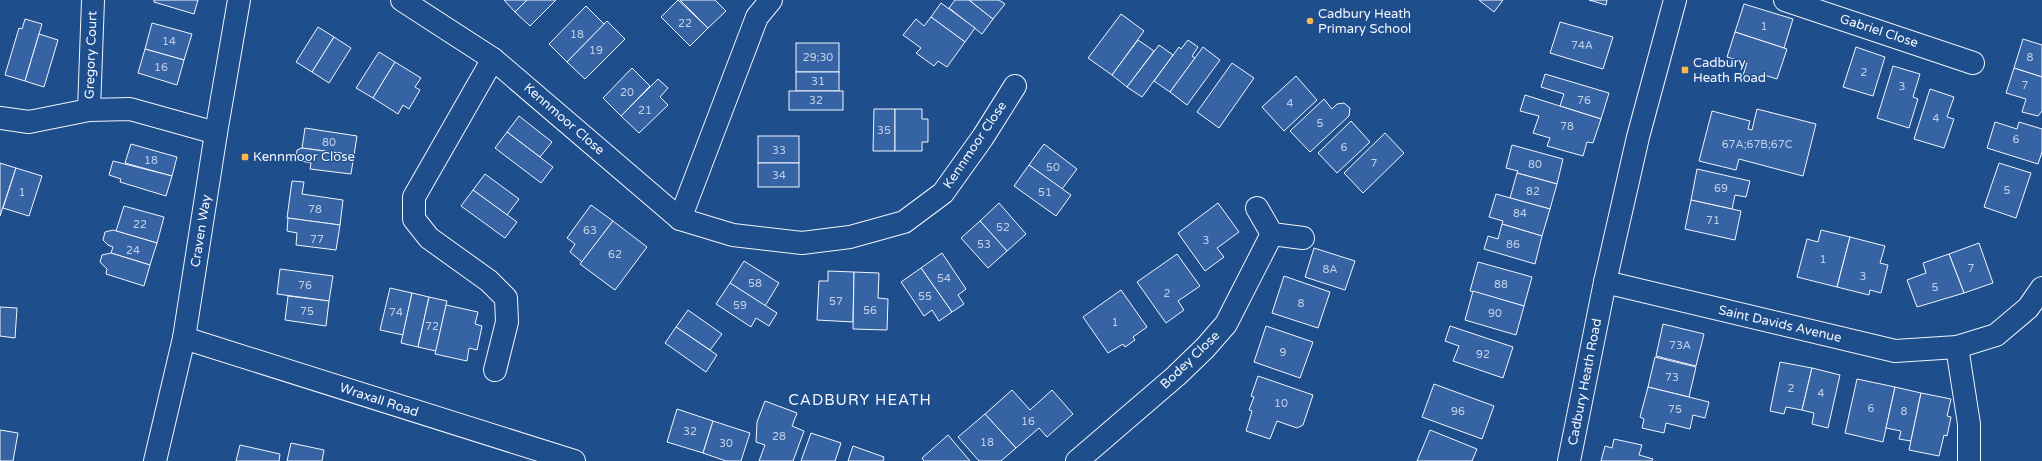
<svg xmlns="http://www.w3.org/2000/svg" width="2042" height="461" font-family="'Varela Round',sans-serif">
	<style>
		.building { fill: #3563a3; stroke: #f2f6ff }
		.lines { fill: none; stroke-linecap: round; stroke-linejoin: round }
		.minor-casing { stroke: #f2f6ff; stroke-width: 24 }
		.tertiary-casing { stroke: #f2f6ff; stroke-width: 24 }
		.minor { stroke: #1f4e8c; stroke-width: 22 }
		.tertiary { stroke: #1f4e8c; stroke-width: 22 }
		.poi-dot { fill: #ffb74d; stroke: #1f4e8c; stroke-width: 1.5 }
		.labels { text-anchor: middle; dominant-baseline: central; stroke-width: 3; stroke-linejoin: round; paint-order: stroke }
		.number-label { font-size: 11px; fill: #c3d1e8 }
		.poi-label { font-size: 13px; fill: #f2f6ff; stroke: #1f4e8c; text-anchor: start }
		.street-label { font-size: 13px; fill: #f2f6ff; stroke: #1f4e8c }
		.quarter-label { font-size: 15px; letter-spacing: 1px; fill: #f2f6ff; stroke: #1f4e8c }
	</style>
	<rect width="100%" height="100%" fill="#1f4e8c"/>
	<!-- building -->
	<g class="building">
		<polygon points="154,0 198,0 194,14 154,2"/>
		<polygon points="504,0 527,0 515,12"/>
		<polygon points="527,0 556,0 530,26 515,12"/>
		<polygon points="678,0 708,28 690,46 661,17"/>
		<polygon points="680,0 715,0 726,11 708,28"/>
		<polygon points="955,0 969,0 993,19 982,34 949,8"/>
		<polygon points="969,0 999,0 1005,4 993,19"/>
		<polygon points="1479,0 1503,0 1494,12"/>
		<polygon points="1589,0 1607,0 1606,5"/>
		<polygon points="941,3 975,28 965,42 931,17"/>
		<polygon points="1744,4 1793,19 1784,48 1735,32"/>
		<polygon points="586,6 604,24 567,62 549,44"/>
		<polygon points="1121,14 1144,31 1112,75 1088,58"/>
		<polygon points="931,17 965,42 947,67 938,61 934,66 916,53 921,48 903,35 916,19 924,26"/>
		<polygon points="25,19 42,24 25,81 5,75 19,28 22,29"/>
		<polygon points="607,21 625,39 585,79 567,62"/>
		<polygon points="1560,22 1613,37 1603,69 1550,53"/>
		<polygon points="152,23 192,34 184,60 145,49"/>
		<polygon points="318,27 334,37 312,72 296,62"/>
		<polygon points="1735,32 1787,49 1777,79 1761,74 1760,80 1743,75 1747,63 1727,57"/>
		<polygon points="39,34 58,40 44,87 25,81"/>
		<polygon points="334,37 351,48 329,83 312,72"/>
		<polygon points="2023,39 2042,45 2042,77 2014,68"/>
		<polygon points="1138,40 1154,51 1127,87 1112,75"/>
		<polygon points="1188,40 1198,47 1192,56 1195,58 1170,92 1154,81 1179,47 1181,49"/>
		<rect x="796" y="43" width="43" height="29"/>
		<polygon points="1159,45 1173,55 1142,97 1127,87"/>
		<polygon points="1203,47 1220,60 1187,105 1170,92"/>
		<polygon points="1856,47 1885,57 1873,96 1843,87"/>
		<polygon points="145,49 184,60 177,85 138,73"/>
		<polygon points="379,52 395,62 373,98 356,88"/>
		<polygon points="395,62 421,78 415,87 420,90 409,109 403,105 398,114 373,98"/>
		<polygon points="1232,63 1254,78 1219,128 1197,112"/>
		<polygon points="1893,66 1920,74 1913,97 1918,99 1909,128 1877,118"/>
		<polygon points="632,68 650,86 621,116 603,98"/>
		<polygon points="2014,68 2042,77 2042,111 2038,116 2022,112 2026,99 2006,93"/>
		<rect x="796" y="72" width="43" height="19"/>
		<polygon points="1545,74 1609,93 1601,119 1560,106 1564,94 1541,87"/>
		<polygon points="1296,76 1317,100 1284,131 1262,107"/>
		<polygon points="658,79 668,88 660,97 668,105 639,133 621,116"/>
		<polygon points="1930,89 1954,97 1947,117 1954,119 1944,148 1914,139"/>
		<rect x="789" y="91" width="54" height="19"/>
		<polygon points="1525,95 1601,119 1593,143 1587,142 1583,156 1547,146 1550,138 1533,133 1539,116 1520,111"/>
		<polygon points="1324,99 1332,109 1337,104 1344,103 1350,108 1349,116 1310,152 1290,131"/>
		<polygon points="874,109 895,109 895,151 873,151"/>
		<polygon points="895,109 922,109 922,119 928,119 928,142 922,142 922,151 895,151"/>
		<polygon points="1757,109 1816,124 1803,176 1739,159 1736,170 1699,161 1712,111 1750,121 1748,129 1752,130"/>
		<polygon points="519,116 552,142 540,157 507,132"/>
		<polygon points="1351,121 1370,142 1337,173 1318,153"/>
		<polygon points="1995,122 2017,129 2019,122 2042,129 2042,152 2038,164 1987,148"/>
		<polygon points="305,128 357,136 354,155 302,148"/>
		<polygon points="507,132 553,167 541,183 495,148"/>
		<polygon points="1385,133 1404,153 1363,193 1344,173"/>
		<rect x="758" y="136" width="41" height="27"/>
		<polygon points="131,144 177,157 172,176 125,163"/>
		<polygon points="1044,144 1077,169 1062,189 1029,165"/>
		<polygon points="1512,145 1563,159 1557,184 1517,173 1518,171 1506,168"/>
		<polygon points="302,148 354,155 351,174 310,169 311,163 296,160 297,150"/>
		<polygon points="113,161 172,176 166,196 120,182 121,179 109,175"/>
		<polygon points="0,163 16,168 0,216"/>
		<rect x="758" y="163" width="41" height="24"/>
		<polygon points="1999,163 2031,173 2016,218 1984,207"/>
		<polygon points="1029,165 1071,195 1056,216 1014,186"/>
		<polygon points="16,168 42,176 29,216 3,208"/>
		<polygon points="1697,169 1750,181 1746,197 1735,195 1732,209 1691,200"/>
		<polygon points="1517,173 1557,184 1550,209 1510,198"/>
		<polygon points="485,174 519,199 507,215 473,190"/>
		<polygon points="292,181 304,182 302,194 343,200 340,225 287,218"/>
		<polygon points="473,190 517,222 505,238 461,206"/>
		<polygon points="1496,194 1550,209 1542,236 1502,224 1503,221 1489,217"/>
		<polygon points="1691,200 1741,211 1735,240 1685,229"/>
		<polygon points="999,203 1026,234 1007,251 980,221"/>
		<polygon points="1218,203 1239,232 1217,248 1224,257 1205,271 1178,233"/>
		<polygon points="591,205 613,221 582,262 570,252 575,244 567,238"/>
		<polygon points="124,206 164,217 157,243 116,231"/>
		<polygon points="288,218 340,225 336,250 296,245 297,233 287,231"/>
		<polygon points="613,221 647,247 615,290 580,264"/>
		<polygon points="980,221 1007,251 988,268 961,238"/>
		<polygon points="1502,224 1542,236 1535,264 1484,249 1488,236 1498,239"/>
		<polygon points="113,230 157,243 150,265 111,253 113,247 108,245 103,240 105,232"/>
		<polygon points="1821,230 1850,237 1837,287 1797,277 1807,239 1818,242"/>
		<polygon points="1850,237 1885,246 1880,263 1888,265 1881,293 1870,290 1869,295 1837,287"/>
		<polygon points="1979,243 1993,283 1964,293 1949,254"/>
		<polygon points="1314,248 1355,261 1345,290 1305,277"/>
		<polygon points="111,253 150,265 144,286 106,274 107,269 100,262 102,255"/>
		<polygon points="942,253 966,289 958,295 964,304 952,312 921,268"/>
		<polygon points="1177,254 1200,286 1178,301 1184,310 1166,323 1137,282"/>
		<polygon points="1949,254 1964,293 1917,307 1907,280 1926,273 1923,263"/>
		<polygon points="744,261 779,283 765,306 730,283"/>
		<polygon points="1478,262 1532,277 1524,306 1470,291"/>
		<polygon points="921,268 952,312 939,321 932,310 924,316 901,282"/>
		<polygon points="280,269 333,276 329,301 277,294"/>
		<polygon points="828,271 854,272 853,322 817,320 819,281 828,281"/>
		<polygon points="854,272 879,273 878,298 888,299 887,330 853,329"/>
		<polygon points="1284,276 1330,292 1318,328 1272,313"/>
		<polygon points="730,283 777,313 769,326 756,318 751,327 716,304"/>
		<polygon points="390,288 412,293 403,335 380,330"/>
		<polygon points="1121,290 1147,327 1133,337 1135,340 1125,347 1123,344 1108,353 1083,317"/>
		<polygon points="1473,291 1524,306 1516,335 1465,320"/>
		<polygon points="412,293 429,297 418,347 401,343"/>
		<polygon points="288,296 329,301 326,326 285,320"/>
		<polygon points="429,297 447,301 436,351 418,347"/>
		<polygon points="446,305 478,312 475,324 482,326 477,350 469,348 467,361 435,354"/>
		<polygon points="0,307 17,308 15,338 0,336"/>
		<polygon points="688,310 722,334 710,350 676,327"/>
		<polygon points="1663,324 1704,334 1696,366 1656,356"/>
		<polygon points="1266,326 1313,342 1300,378 1254,362"/>
		<polygon points="1450,326 1513,347 1503,378 1453,361 1459,346 1445,341"/>
		<polygon points="676,327 717,355 706,372 665,343"/>
		<polygon points="1655,357 1696,367 1689,397 1648,387"/>
		<polygon points="1780,362 1812,368 1802,410 1786,407 1784,414 1770,411"/>
		<polygon points="1812,368 1840,375 1828,428 1812,424 1814,413 1802,410"/>
		<polygon points="1258,376 1313,395 1303,425 1297,428 1277,421 1270,439 1246,431 1252,411 1249,410 1254,397 1251,396"/>
		<polygon points="1857,379 1895,387 1883,442 1845,433"/>
		<polygon points="1434,384 1494,406 1482,439 1422,417"/>
		<polygon points="1648,387 1709,402 1705,418 1693,415 1690,429 1666,423 1664,433 1642,428 1644,419 1640,417"/>
		<polygon points="1895,387 1921,393 1911,441 1899,439 1901,431 1886,428"/>
		<polygon points="1012,390 1030,410 1052,390 1073,414 1047,437 1039,428 1016,448 985,414"/>
		<polygon points="1921,393 1951,399 1947,416 1951,417 1947,436 1944,435 1939,456 1909,450"/>
		<polygon points="765,401 797,413 792,426 804,431 793,461 759,461 765,445 756,442 757,422"/>
		<polygon points="677,409 713,421 703,453 667,442"/>
		<polygon points="985,414 1016,448 1001,461 979,461 958,437"/>
		<polygon points="713,421 750,433 741,461 726,461 703,453"/>
		<polygon points="0,430 18,433 13,461 0,461"/>
		<polygon points="1430,430 1477,449 1472,461 1417,461"/>
		<polygon points="811,433 841,443 835,461 801,461"/>
		<polygon points="948,435 970,461 924,461 922,458"/>
		<polygon points="1614,439 1642,445 1639,455 1653,459 1652,461 1601,461 1605,446 1612,448"/>
		<polygon points="291,443 324,450 322,461 287,461"/>
		<polygon points="240,445 280,454 279,461 236,461"/>
		<polygon points="853,446 884,457 883,461 848,461"/>
	</g>
	<g class="lines">
		<defs>
			<g id="minor">
				<polyline points="402,0 493,59 680,219 733,235 802,243 850,237 904,222 943,193 983,137 1015,86"/>
				<polyline points="1785,0 1973,63"/>
				<polyline points="493,59 414,197 414,219 429,238 489,281 506,298 507,322 495,370"/>
				<polyline points="89,110 93,0"/>
				<polyline points="0,118 29,122 89,110 130,109 216,133"/>
				<polyline points="1257,208 1272,234 1303,238"/>
				<polyline points="680,219 757,17 771,0"/>
				<polyline points="1605,282 1895,351 1957,347 1996,335 2028,308 2042,288"/>
				<polyline points="184,338 574,461"/>
				<polyline points="1957,347 1969,424 1969,461"/>
				<polyline points="1077,461 1176,376 1205,348 1226,324 1272,234"/>
			</g>
			<g id="tertiary">
				<polyline points="155,461 184,338 216,133 239,0"/>
				<polyline points="1569,461 1605,282 1638,137 1675,0"/>
			</g>
		</defs>
		<!-- minor casing -->
		<use href="#minor" class="minor-casing"/>
		<!-- tertiary casing -->
		<use href="#tertiary" class="tertiary-casing"/>
		<!-- minor -->
		<use href="#minor" class="minor"/>
		<!-- tertiary -->
		<use href="#tertiary" class="tertiary"/>
	</g>
	<!-- markers -->
	<g class="poi-dot">
		<circle cx="1310" cy="21" r="4"/>
		<rect x="1681" y="66" width="8" height="8" rx="2"/>
		<rect x="241" y="153" width="8" height="8" rx="2"/>
	</g>
	<g class="labels">
		<!-- number labels -->
		<g class="number-label">
			<text x="685" y="23">22</text>
			<text x="1764" y="26">1</text>
			<text x="577" y="34">18</text>
			<text x="169" y="41">14</text>
			<text x="1582" y="45">74A</text>
			<text x="596" y="50">19</text>
			<text x="818" y="57">29;30</text>
			<text x="2030" y="57">8</text>
			<text x="161" y="67">16</text>
			<text x="1864" y="72">2</text>
			<text x="818" y="81">31</text>
			<text x="2025" y="85">7</text>
			<text x="1902" y="86">3</text>
			<text x="627" y="92">20</text>
			<text x="816" y="100">32</text>
			<text x="1584" y="100">76</text>
			<text x="1290" y="103">4</text>
			<text x="645" y="110">21</text>
			<text x="1936" y="118">4</text>
			<text x="1320" y="123">5</text>
			<text x="1567" y="126">78</text>
			<text x="884" y="130">35</text>
			<text x="2016" y="139">6</text>
			<text x="329" y="142">80</text>
			<text x="1757" y="144">67A;67B;67C</text>
			<text x="1344" y="147">6</text>
			<text x="779" y="150">33</text>
			<text x="151" y="160">18</text>
			<text x="1374" y="163">7</text>
			<text x="1535" y="164">80</text>
			<text x="1053" y="167">50</text>
			<text x="779" y="175">34</text>
			<text x="1721" y="188">69</text>
			<text x="2007" y="190">5</text>
			<text x="1533" y="191">82</text>
			<text x="22" y="192">1</text>
			<text x="1045" y="192">51</text>
			<text x="315" y="209">78</text>
			<text x="1520" y="213">84</text>
			<text x="1713" y="220">71</text>
			<text x="140" y="224">22</text>
			<text x="1003" y="227">52</text>
			<text x="590" y="230">63</text>
			<text x="317" y="239">77</text>
			<text x="1206" y="240">3</text>
			<text x="984" y="244">53</text>
			<text x="1513" y="244">86</text>
			<text x="133" y="250">24</text>
			<text x="615" y="254">62</text>
			<text x="1823" y="259">1</text>
			<text x="1971" y="268">7</text>
			<text x="1330" y="269">8A</text>
			<text x="1863" y="276">3</text>
			<text x="944" y="278">54</text>
			<text x="755" y="283">58</text>
			<text x="1501" y="284">88</text>
			<text x="305" y="285">76</text>
			<text x="1935" y="287">5</text>
			<text x="1167" y="293">2</text>
			<text x="925" y="296">55</text>
			<text x="836" y="301">57</text>
			<text x="1301" y="303">8</text>
			<text x="740" y="305">59</text>
			<text x="870" y="310">56</text>
			<text x="307" y="311">75</text>
			<text x="396" y="312">74</text>
			<text x="1495" y="313">90</text>
			<text x="1115" y="322">1</text>
			<text x="432" y="326">72</text>
			<text x="1680" y="345">73A</text>
			<text x="1283" y="352">9</text>
			<text x="1483" y="354">92</text>
			<text x="1672" y="377">73</text>
			<text x="1791" y="388">2</text>
			<text x="1821" y="393">4</text>
			<text x="1281" y="403">10</text>
			<text x="1871" y="408">6</text>
			<text x="1675" y="409">75</text>
			<text x="1458" y="411">96</text>
			<text x="1904" y="411">8</text>
			<text x="1028" y="421">16</text>
			<text x="690" y="431">32</text>
			<text x="779" y="436">28</text>
			<text x="987" y="442">18</text>
			<text x="726" y="443">30</text>
		</g>
		<!-- poi labels -->
		<g class="poi-label">
			<text x="1318" y="14">Cadbury Heath<tspan x="1318" dy="15">Primary School</tspan></text>
			<text x="1693" y="63">Cadbury<tspan x="1693" dy="15">Heath Road</tspan></text>
			<text x="253" y="157">Kennmoor Close</text>
		</g>
		<!-- street labels -->
		<g class="street-label">
			<text transform="translate(1879 31) rotate(18)">Gabriel Close</text>
			<text transform="translate(91 55) rotate(-88)">Gregory Court</text>
			<text transform="translate(564 119) rotate(41)">Kennmoor Close</text>
			<text transform="translate(975 145) rotate(-56)">Kennmoor Close</text>
			<text transform="translate(201 231) rotate(-81)">Craven Way</text>
			<text transform="translate(1780 324) rotate(13)">Saint Davids Avenue</text>
			<text transform="translate(1190 360) rotate(-44)">Bodey Close</text>
			<text transform="translate(1585 382) rotate(-79)">Cadbury Heath Road</text>
			<text transform="translate(379 400) rotate(18)">Wraxall Road</text>
		</g>
		<!-- quarter labels -->
		<g class="quarter-label">
			<text x="860" y="400">CADBURY HEATH</text>
		</g>
	</g>
</svg>
